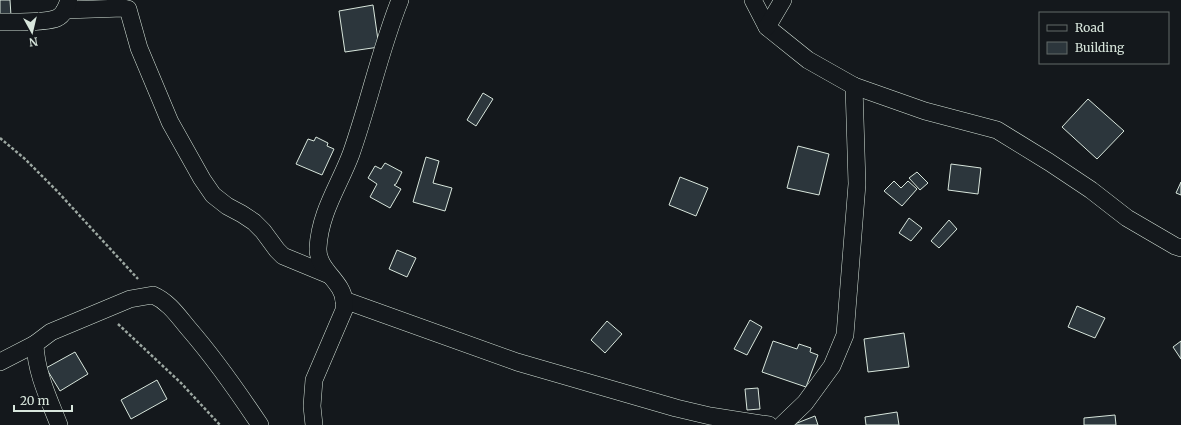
<svg xmlns="http://www.w3.org/2000/svg" width="1181" height="425" font-family="Merriweather,serif">
	<style>
		.building { fill: #2c363c; stroke: #d8e6dc }
		.lines { fill: none; stroke-linecap: round; stroke-linejoin: round }
		.street-casing { stroke: #d8e6dc; stroke-width: 18 }
		.path { stroke: #9da8a2; stroke-width: 2.5; stroke-dasharray: 3 2; stroke-linecap: butt }
		.street { stroke: #14181c; stroke-width: 17 }
	</style>
	<rect width="100%" height="100%" fill="#14181c"/>
	<!-- building -->
	<g class="building">
		<polygon points="0,0 10,0 11,16 0,16"/>
		<polygon points="373,5 379,47 345,52 339,11"/>
		<polygon points="483,93 493,99 476,126 467,120"/>
		<polygon points="1088,99 1124,131 1097,159 1062,127"/>
		<polygon points="316,137 328,143 327,146 334,149 322,175 296,164 308,139 314,141"/>
		<polygon points="798,146 829,154 819,195 787,188"/>
		<polygon points="426,157 439,161 433,183 452,188 445,211 413,202"/>
		<polygon points="385,163 402,172 396,184 394,185 401,189 390,208 370,197 377,184 368,178 375,166 381,169"/>
		<polygon points="951,164 981,168 978,194 948,190"/>
		<polygon points="917,172 928,183 920,190 909,178"/>
		<polygon points="680,177 708,188 696,216 669,205"/>
		<polygon points="894,181 901,188 908,181 917,189 902,206 884,191"/>
		<polygon points="1181,182 1181,195 1176,193"/>
		<polygon points="909,218 922,228 911,241 899,233"/>
		<polygon points="949,220 957,229 939,248 931,241"/>
		<polygon points="397,250 416,258 407,277 389,269"/>
		<polygon points="1077,306 1105,318 1095,338 1068,327"/>
		<polygon points="750,320 762,327 747,355 734,349"/>
		<polygon points="607,321 622,334 605,353 591,340"/>
		<polygon points="904,333 909,367 868,372 864,339"/>
		<polygon points="773,341 797,349 799,344 811,348 810,352 818,355 806,387 762,372"/>
		<polygon points="1181,341 1181,359 1173,347"/>
		<polygon points="75,352 88,374 60,391 46,368"/>
		<polygon points="157,380 167,399 131,419 121,400"/>
		<polygon points="758,388 760,409 747,410 745,389"/>
		<polygon points="897,412 899,425 866,425 865,417"/>
		<polygon points="1115,415 1116,425 1084,425 1084,418"/>
		<polygon points="815,416 818,425 792,425"/>
	</g>
	<g class="lines">
		<defs>
			<g id="street">
				<polyline points="753,0 767,27 808,60 854,86 925,111 997,130 1049,162 1091,190 1127,218 1175,246 1181,248"/>
				<polyline points="65,10 123,8 128,9 139,48 170,122 202,179 213,195 227,206 242,214 254,222 263,231 277,250 283,256 329,275"/>
				<path d="M 0,22 C 13,22 46,23 57,18 C 64,15 67,6 69,0"/>
				<polyline points="767,27 783,0"/>
				<polyline points="344,300 517,362 676,408 710,416 769,425"/>
				<polyline points="0,362 35,344"/>
				<path d="M 59,425 C 49,399 36,373 35,344 L 51,332 L 130,299 L 153,295 C 169,302 178,316 189,329 C 215,359 238,392 260,425"/>
				<path d="M 314,425 L 312,406 L 314,380 L 344,310 C 344,307 345,304 344,301 C 343,281 317,270 318,248 C 320,212 339,186 351,154 C 369,103 380,50 400,0"/>
				<polyline points="782,425 805,403 832,366 845,335 857,184 854,86"/>
			</g>
		</defs>
		<!-- street casing -->
		<use href="#street" class="street-casing"/>
		<!-- path -->
		<g class="path">
			<polyline points="0,138 25,159 57,191 138,279"/>
			<polyline points="118,324 181,383 220,425"/>
		</g>
		<!-- street -->
		<use href="#street" class="street"/>
	</g>
	<!-- legend -->
	<rect x="1039" y="12" width="130" height="52" fill="#14181c" stroke="#626a69"/>
	<rect x="1047" y="25" width="20" height="6" fill="#14181c" stroke="#626a69"/>
	<text x="1075" y="32" font-size="12" fill="#d8e6dc">Road</text>
	<rect x="1047" y="42" width="20" height="12" fill="#2c363c" stroke="#626a69"/>
	<text x="1075" y="52" font-size="12" fill="#d8e6dc">Building</text>
	<!-- north arrow -->
	<g transform="translate(32 32) rotate(172)" stroke="#14181c" stroke-width="3" paint-order="stroke">
	<path d="M0-3L7 15L0 10L-7 15Z" fill="#d8e6dc"/>
	<text y="-6" font-size="11" font-weight="bold" text-anchor="middle" fill="#d8e6dc">N</text>
	</g>
	<!-- scale -->
	<path d="M14 405v6h58v-6" fill="none" stroke="#d8e6dc" stroke-width="2"/>
	<text x="20" y="405" font-size="12" fill="#d8e6dc" stroke="#14181c" stroke-width="3" paint-order="stroke">20 m</text>
</svg>
